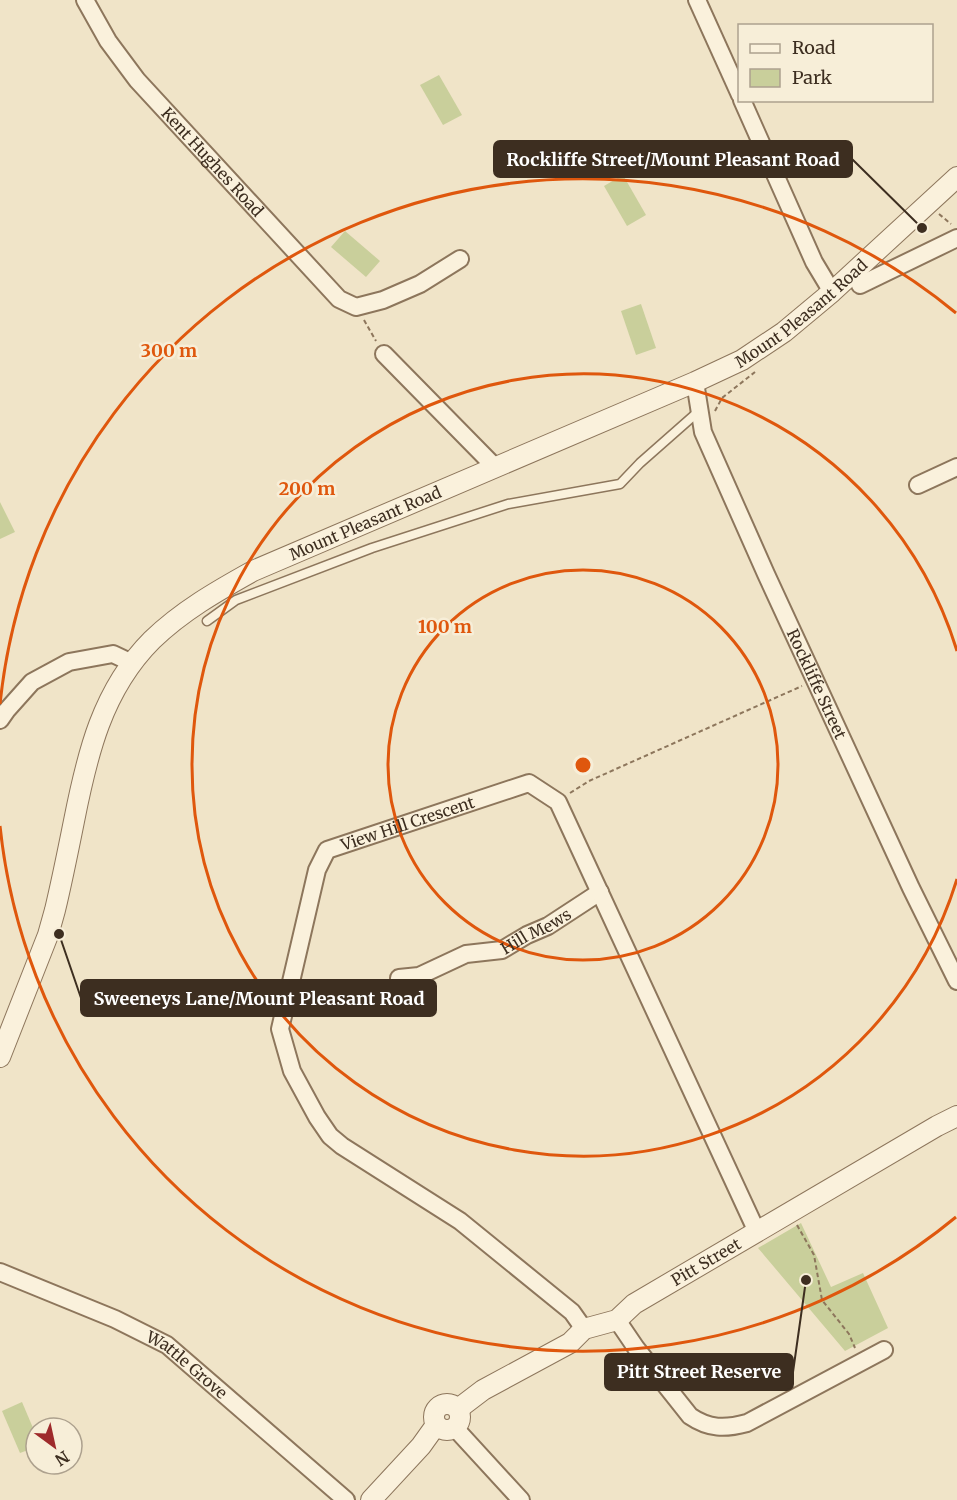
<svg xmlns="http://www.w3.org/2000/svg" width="957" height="1500" font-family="Merriweather,serif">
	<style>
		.green { fill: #c9cf9b }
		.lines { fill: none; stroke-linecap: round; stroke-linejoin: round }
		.service-casing { stroke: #8d765c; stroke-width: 11 }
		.minor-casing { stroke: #8d765c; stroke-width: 20 }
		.tertiary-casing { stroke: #8d765c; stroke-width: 22 }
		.path { stroke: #8d765c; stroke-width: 2; stroke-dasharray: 4.5 3; stroke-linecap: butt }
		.service { stroke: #faf1dc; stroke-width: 8 }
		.minor { stroke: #faf1dc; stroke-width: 16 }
		.tertiary { stroke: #faf1dc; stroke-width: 20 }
		.ring { fill: none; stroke: #df570d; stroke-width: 3 }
		.labels { text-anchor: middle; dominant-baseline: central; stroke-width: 5; stroke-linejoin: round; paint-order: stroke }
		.street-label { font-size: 16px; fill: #3d2e20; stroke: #f7eed8 }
		.centre { fill: #df570d; stroke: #f7eed8; stroke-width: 3 }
		.ring-label { font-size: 18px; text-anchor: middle; font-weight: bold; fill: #df570d; stroke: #f7eed8; stroke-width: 5; stroke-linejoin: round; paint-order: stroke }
		.leader { fill: none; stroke: #3d2e20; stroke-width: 2 }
		.callout-dot { fill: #3d2e20; stroke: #f7eed8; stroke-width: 2 }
		.callout { fill: #3d2e20; stroke: #3d2e20; stroke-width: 2 }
		.callout-label { font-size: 18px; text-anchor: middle; font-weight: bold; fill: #fff }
	</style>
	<rect width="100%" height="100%" fill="#f0e4c8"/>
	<!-- green -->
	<g class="green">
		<polygon points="439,75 462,115 443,125 420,85"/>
		<polygon points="623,175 646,215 627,226 604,186"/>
		<polygon points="345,231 380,261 366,277 331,247"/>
		<polygon points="641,304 656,348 636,355 621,311"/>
		<polygon points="0,502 15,532 0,539"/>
		<polygon points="801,1223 831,1287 863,1273 888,1328 845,1351 758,1248"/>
		<polygon points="22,1402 36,1435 36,1447 20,1453 2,1411"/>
	</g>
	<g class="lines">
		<defs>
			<polyline id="service" points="207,621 236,600 372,548 508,504 620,484 640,463 699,411"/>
			<g id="minor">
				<path id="s1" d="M 85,0 L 108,41 L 137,80 L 339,299 L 356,307 L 383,300 L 420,284 L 460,259"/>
				<polyline points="697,0 740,95"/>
				<polyline points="742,100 814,262 832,292"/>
				<polyline points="860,285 957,238"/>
				<polyline points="384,354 495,467"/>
				<path id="s2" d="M 695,382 L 703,432 L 766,574 L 911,888 L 957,981"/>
				<polyline points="918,485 957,467"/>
				<polyline points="0,720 7,710 32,682 69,662 113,654 132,663"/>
				<path id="s3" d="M 399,978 L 419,976 L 466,954 L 502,950 L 527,935 L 548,926 L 600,892"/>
				<path id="s4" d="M 0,1272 L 115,1319 L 167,1345 L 346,1500"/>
				<path d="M 617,1320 L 636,1348 L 690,1416 C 709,1429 725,1429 747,1423 L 884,1350"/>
				<path id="s5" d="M 584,1329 L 572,1312 L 460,1221 L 342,1146 L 330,1136 L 317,1117 L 292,1071 L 280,1029 L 317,870 L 327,850 L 529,783 L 558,802 L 757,1232"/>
				<polyline points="455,1428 521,1500"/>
			</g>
			<g id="tertiary">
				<path id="s6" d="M 0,1057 L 48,935 L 55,910 C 62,881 68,851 74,821 C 87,755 102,690 152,640 C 182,611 217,591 253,571 L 695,382 L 742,360 L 784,332 L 832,292 L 957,177"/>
				<circle cx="447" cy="1417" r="13"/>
				<path id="s7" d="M 458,1409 L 483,1390 L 570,1343 L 584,1329 L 617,1320 L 634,1304 L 937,1126 L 957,1116"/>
				<polyline points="371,1500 421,1446 436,1425"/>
			</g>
		</defs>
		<!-- service casing -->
		<use href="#service" class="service-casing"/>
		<!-- minor casing -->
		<use href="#minor" class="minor-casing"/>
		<!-- tertiary casing -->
		<use href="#tertiary" class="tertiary-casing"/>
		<!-- path -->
		<g class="path">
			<polyline points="939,214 951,224"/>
			<polyline points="364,320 376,341"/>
			<polyline points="715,411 722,398 755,372"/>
			<polyline points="570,793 589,781 802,686"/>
			<polyline points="797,1225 814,1255 822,1300 849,1334 855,1348"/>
		</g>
		<!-- service -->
		<use href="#service" class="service"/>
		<!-- minor -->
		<use href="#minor" class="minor"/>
		<!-- tertiary -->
		<use href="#tertiary" class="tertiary"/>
	</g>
	<!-- distance rings -->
	<g class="ring">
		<circle cx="583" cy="765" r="195"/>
		<path d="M957 879A391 391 0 1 1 957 651"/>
		<path d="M956 1217A586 586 0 0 1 0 826M0 704A586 586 0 0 1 956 313"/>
	</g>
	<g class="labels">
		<!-- street labels -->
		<g class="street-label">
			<text stroke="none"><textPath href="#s1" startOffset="207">Kent Hughes Road</textPath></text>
			<text stroke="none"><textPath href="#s6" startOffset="1179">Mount Pleasant Road</textPath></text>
			<text stroke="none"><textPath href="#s6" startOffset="693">Mount Pleasant Road</textPath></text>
			<text stroke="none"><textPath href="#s2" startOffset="327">Rockliffe Street</textPath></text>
			<text stroke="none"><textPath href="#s5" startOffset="710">View Hill Crescent</textPath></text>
			<text stroke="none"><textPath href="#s3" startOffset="147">Hill Mews</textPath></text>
			<text stroke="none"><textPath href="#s7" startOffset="291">Pitt Street</textPath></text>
			<text stroke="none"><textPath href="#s4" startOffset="210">Wattle Grove</textPath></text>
		</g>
	</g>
	<circle cx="583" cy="765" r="9" class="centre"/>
	<g class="ring-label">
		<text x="169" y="357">300 m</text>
		<text x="307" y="495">200 m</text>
		<text x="445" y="633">100 m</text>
	</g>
	<!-- callouts -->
	<path class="leader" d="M922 228L852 159M59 934L81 998M806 1280L793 1372"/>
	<g class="callout-dot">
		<circle cx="922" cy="228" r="6"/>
		<circle cx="59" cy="934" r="6"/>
		<circle cx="806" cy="1280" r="6"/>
	</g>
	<g class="callout">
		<rect x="494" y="141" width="358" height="36" rx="6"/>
		<rect x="81" y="980" width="355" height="36" rx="6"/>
		<rect x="605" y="1354" width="188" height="36" rx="6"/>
	</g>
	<g class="callout-label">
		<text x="673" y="166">Rockliffe Street/Mount Pleasant Road</text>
		<text x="259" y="1005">Sweeneys Lane/Mount Pleasant Road</text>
		<text x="699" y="1378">Pitt Street Reserve</text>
	</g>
	<!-- legend -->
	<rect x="738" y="24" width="195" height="78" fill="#f7eed8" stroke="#ada18e" stroke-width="1.5"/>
	<rect x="750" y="44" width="30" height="9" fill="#faf1dc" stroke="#ada18e" stroke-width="1.5"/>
	<text x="792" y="54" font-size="18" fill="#3d2e20">Road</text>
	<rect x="750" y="69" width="30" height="18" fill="#c9cf9b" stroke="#ada18e" stroke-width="1.5"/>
	<text x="792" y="84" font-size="18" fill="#3d2e20">Park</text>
	<!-- north arrow -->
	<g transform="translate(54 1446) rotate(147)"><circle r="28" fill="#f7eed8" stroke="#ada18e" stroke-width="1.5"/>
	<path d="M0-4.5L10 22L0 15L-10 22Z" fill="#9e2a2b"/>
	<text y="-9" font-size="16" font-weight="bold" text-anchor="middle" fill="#3d2e20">N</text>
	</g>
</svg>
